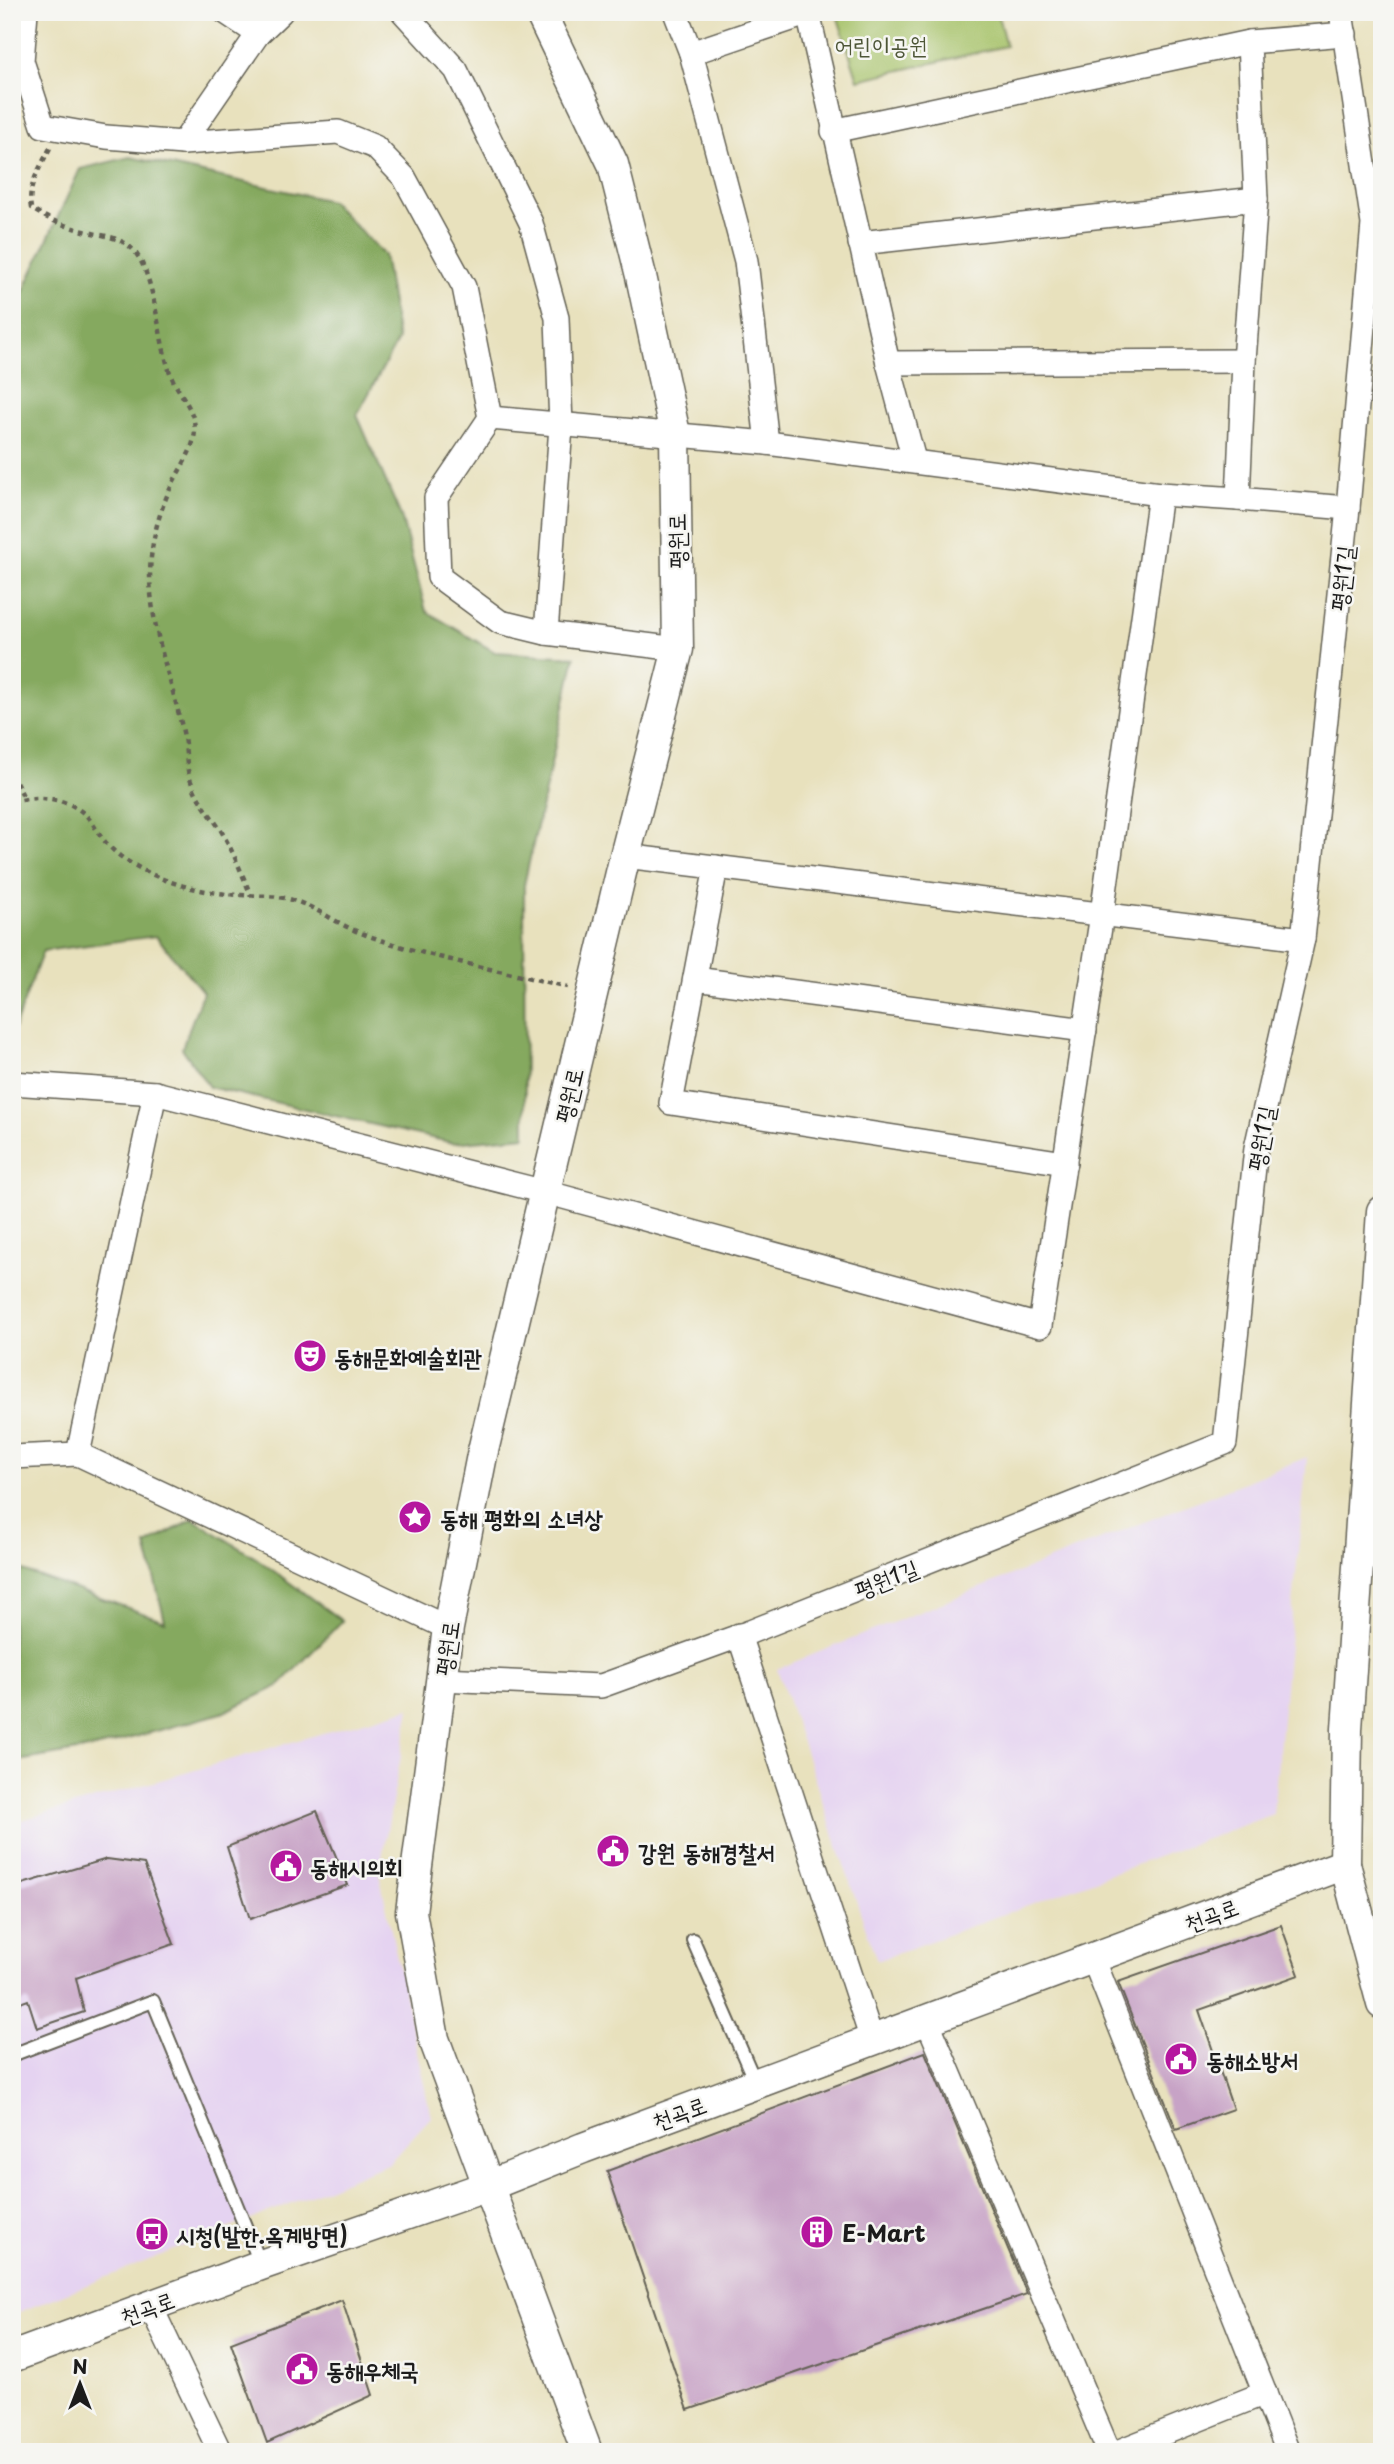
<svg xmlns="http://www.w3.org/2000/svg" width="1394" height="2464" font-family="'Playpen Sans','Poor Story',sans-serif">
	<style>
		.built { fill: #e5d3f1 }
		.green { fill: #a7c36a; stroke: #627043; stroke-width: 2 }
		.forest { fill: #85a95e; stroke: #50623d; stroke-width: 2 }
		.building { fill: #c7a3c6 }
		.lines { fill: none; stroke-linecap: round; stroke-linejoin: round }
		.service-casing { stroke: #636154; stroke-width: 16 }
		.minor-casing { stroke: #636154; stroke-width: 26 }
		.tertiary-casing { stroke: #636154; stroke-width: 33 }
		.path { stroke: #636154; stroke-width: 4.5; stroke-dasharray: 5 5; stroke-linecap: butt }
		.service { stroke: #fff; stroke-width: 12 }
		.minor { stroke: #fff; stroke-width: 23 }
		.tertiary { stroke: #fff; stroke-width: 30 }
		.labels { text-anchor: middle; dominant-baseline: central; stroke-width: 5; stroke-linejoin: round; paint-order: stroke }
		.park-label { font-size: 23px; fill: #4d5637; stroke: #f6f6f2 }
		.street-label { font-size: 23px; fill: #1c1c1c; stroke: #f6f6f2 }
		.poi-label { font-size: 23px; font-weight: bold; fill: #1c1c1c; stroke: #f6f6f2; text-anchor: start }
	</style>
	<rect width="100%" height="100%" fill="#f6f6f2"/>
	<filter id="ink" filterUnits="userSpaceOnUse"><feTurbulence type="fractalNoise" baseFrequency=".0143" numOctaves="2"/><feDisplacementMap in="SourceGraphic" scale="14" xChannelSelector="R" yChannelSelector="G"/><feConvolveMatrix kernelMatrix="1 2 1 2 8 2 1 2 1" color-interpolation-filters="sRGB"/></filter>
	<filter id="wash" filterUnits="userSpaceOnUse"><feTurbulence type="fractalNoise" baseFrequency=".00686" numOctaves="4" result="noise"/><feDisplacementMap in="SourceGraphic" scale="28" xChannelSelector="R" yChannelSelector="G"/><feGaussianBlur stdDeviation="1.57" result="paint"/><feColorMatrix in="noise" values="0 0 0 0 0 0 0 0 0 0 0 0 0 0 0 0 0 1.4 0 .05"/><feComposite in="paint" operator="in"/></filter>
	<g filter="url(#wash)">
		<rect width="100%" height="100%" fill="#e8e1bd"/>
		<!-- built -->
		<g class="built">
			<polygon points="1307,1457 1273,1814 877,1961 777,1669"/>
			<polygon points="410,1708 379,1873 431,2117 388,2164 12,2315 12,1823"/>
		</g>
		<!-- green -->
		<polygon class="green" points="836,12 997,12 1006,46 858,80"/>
		<!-- forest -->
		<g class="forest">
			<polygon points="130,157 331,201 384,255 398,340 357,415 401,516 426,611 495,652 575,657 524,885 525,1136 453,1143 209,1087 182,1048 203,992 156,936 43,951 12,1034 12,316 80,169"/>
			<polygon points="193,1519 256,1558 342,1621 279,1686 222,1713 95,1748 12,1762 12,1567 165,1621 146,1545"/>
		</g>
		<g id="blocks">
			<!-- building -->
			<g class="building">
				<polygon points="317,1811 348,1885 250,1919 227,1847"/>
				<polygon points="107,1859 144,1864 174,1944 76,1978 84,2012 37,2028 28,2000 12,2006 12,1887"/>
				<polygon points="1281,1925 1299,1975 1199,2010 1233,2109 1176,2129 1118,1982"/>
				<polygon points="925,2052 1027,2294 688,2410 607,2171"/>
				<polygon points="342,2300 373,2395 267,2443 231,2343"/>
			</g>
		</g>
	</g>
	<g filter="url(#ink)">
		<use href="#blocks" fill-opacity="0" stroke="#636154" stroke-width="2"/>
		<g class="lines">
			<defs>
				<g id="service">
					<polyline points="693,1940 756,2084"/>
					<polyline points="12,2055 153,2001 261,2265"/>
				</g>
				<g id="minor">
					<polyline points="26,12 22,61 43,126 106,137 183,143 338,132 375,147 404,177 464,287 490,418 436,498 439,577 500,622 546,633 561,426 557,318 531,223 456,70 403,12"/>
					<polyline points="225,12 258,34"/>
					<polyline points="675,12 691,53 746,261 767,443"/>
					<polyline points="808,13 888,363 914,460"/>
					<polyline points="691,53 812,12"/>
					<polyline points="833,131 1249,42"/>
					<polyline points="183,143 258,34 281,12"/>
					<polyline points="860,243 1256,199"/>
					<polyline points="888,363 1244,361"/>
					<polyline points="490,418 767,443 1160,494 1238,499 1244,361 1256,199 1249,42 1345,34"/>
					<polyline points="1238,499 1348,508"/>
					<polyline points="546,633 678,649"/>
					<polyline points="625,856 1303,939"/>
					<polyline points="716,867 671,1103 1065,1163"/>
					<polyline points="695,979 1085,1030"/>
					<polyline points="12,1083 155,1093 545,1192 1040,1326 1102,914 1160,494"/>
					<polyline points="78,1454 155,1093"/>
					<polyline points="12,1457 78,1454 448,1628"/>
					<polyline points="739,1635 872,2040"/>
					<polyline points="441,1679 601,1686 750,1632 1225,1443 1256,1148 1303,939 1348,508 1373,224 1341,12"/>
					<polyline points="1093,1958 1288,2452"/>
					<polyline points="927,2020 1109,2452"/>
					<polyline points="150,2305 220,2452"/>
					<polyline points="1117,2452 1265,2393"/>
				</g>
				<g id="tertiary">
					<polyline points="540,12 613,164 641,276 675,434 678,649 625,856 482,1455 448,1628 411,1912 434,2039 587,2452"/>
					<polyline points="1382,1211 1347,1729 1345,1864 1382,2004"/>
					<polyline points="12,2357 261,2265 488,2186 583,2148 1345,1864"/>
				</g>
			</defs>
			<!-- service casing -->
			<use href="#service" class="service-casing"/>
			<!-- minor casing -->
			<use href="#minor" class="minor-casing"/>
			<!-- tertiary casing -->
			<use href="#tertiary" class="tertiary-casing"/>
			<!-- path -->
			<g class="path">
				<path d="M 50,148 C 40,168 27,186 31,208 C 46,219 65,226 84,231 C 98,235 117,236 129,246 C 157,268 157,346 173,380 C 182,398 199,415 194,438 C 191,454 179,470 172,485 C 156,517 147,558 151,593 C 155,641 173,685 183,732 C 187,749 185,768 192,784 C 198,800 210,814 220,829 C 232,849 242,873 251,896"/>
				<path d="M 12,682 C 20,693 21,703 12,714"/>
				<polyline points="12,773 24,798"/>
				<path d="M 12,803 C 37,793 73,798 90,820 C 98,831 103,841 113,850 C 123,860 136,866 149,873 C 176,886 211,894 241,895 C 257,896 274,895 289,899 C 315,906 337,924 361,933 C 427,958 500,970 568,987"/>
				<polyline points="1382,1709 1382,1795"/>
			</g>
			<!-- service -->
			<use href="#service" class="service"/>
			<!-- minor -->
			<use href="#minor" class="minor"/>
			<!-- tertiary -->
			<use href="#tertiary" class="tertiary"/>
		</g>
	</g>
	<!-- icons -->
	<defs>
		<symbol id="theatre-disc" viewBox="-11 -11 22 22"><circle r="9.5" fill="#b5179e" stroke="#f6f6f2"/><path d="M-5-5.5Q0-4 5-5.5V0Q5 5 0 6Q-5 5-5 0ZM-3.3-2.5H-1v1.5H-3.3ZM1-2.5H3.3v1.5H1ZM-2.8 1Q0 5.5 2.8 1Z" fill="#fff"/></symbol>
		<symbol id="sight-disc" viewBox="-11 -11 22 22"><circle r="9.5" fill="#b5179e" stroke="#f6f6f2"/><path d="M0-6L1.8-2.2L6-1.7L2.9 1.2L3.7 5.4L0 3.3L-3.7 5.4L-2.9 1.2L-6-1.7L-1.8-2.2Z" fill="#fff"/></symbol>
		<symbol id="civic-disc" viewBox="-11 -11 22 22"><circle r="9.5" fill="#b5179e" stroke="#f6f6f2"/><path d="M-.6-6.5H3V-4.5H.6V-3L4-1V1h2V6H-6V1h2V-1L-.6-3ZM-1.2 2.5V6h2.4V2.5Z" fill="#fff"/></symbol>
		<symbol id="building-disc" viewBox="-11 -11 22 22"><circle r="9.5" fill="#b5179e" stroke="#f6f6f2"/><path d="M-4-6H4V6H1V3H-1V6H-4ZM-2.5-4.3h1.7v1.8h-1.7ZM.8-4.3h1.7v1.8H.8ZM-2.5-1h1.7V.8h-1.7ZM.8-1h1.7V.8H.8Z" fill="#fff"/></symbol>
		<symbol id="bus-disc" viewBox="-11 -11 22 22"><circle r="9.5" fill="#b5179e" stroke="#f6f6f2"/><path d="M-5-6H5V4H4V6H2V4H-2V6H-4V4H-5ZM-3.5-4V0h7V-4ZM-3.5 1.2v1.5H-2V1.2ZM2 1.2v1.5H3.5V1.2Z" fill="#fff"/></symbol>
	</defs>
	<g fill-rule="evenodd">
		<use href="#theatre-disc" x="291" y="1337" width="38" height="38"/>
		<use href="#sight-disc" x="396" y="1498" width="38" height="38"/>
		<use href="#civic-disc" x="594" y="1832" width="38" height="38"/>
		<use href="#civic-disc" x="267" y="1847" width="38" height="38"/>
		<use href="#civic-disc" x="1162" y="2040" width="38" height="38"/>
		<use href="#building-disc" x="798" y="2213" width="38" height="38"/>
		<use href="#bus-disc" x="133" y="2215" width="38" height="38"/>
		<use href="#civic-disc" x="283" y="2350" width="38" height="38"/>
	</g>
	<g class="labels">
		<!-- park labels -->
		<g class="park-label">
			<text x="881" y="44">어린이공원</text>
		</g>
		<!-- street labels -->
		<g class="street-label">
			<text transform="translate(676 541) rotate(-91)">평원로</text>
			<text transform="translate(1341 578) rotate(-84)">평원1길</text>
			<text transform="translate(568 1095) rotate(-77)">평원로</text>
			<text transform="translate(1260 1138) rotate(-80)">평원1길</text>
			<text transform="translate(886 1578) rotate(-22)">평원1길</text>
			<text transform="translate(446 1648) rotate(-82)">평원로</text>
			<text transform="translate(1211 1914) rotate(-20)">천곡로</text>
			<text transform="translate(679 2112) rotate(-20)">천곡로</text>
			<text transform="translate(147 2307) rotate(-20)">천곡로</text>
		</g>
		<!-- poi labels -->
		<g class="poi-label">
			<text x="334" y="1356">동해문화예술회관</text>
			<text x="440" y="1517">동해 평화의 소녀상</text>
			<text x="638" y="1851">강원 동해경찰서</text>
			<text x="310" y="1866">동해시의회</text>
			<text x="1206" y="2059">동해소방서</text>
			<text x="842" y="2232">E-Mart</text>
			<text x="176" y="2234">시청(발한.옥계방면)</text>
			<text x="326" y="2369">동해우체국</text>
		</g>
	</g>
	<!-- margin -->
	<rect width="1394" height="2464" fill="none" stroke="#f6f6f2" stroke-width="42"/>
	<!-- north arrow -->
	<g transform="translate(80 2384)" stroke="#f6f6f2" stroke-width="5" paint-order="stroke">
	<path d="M0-5L12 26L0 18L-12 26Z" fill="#1c1c1c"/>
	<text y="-10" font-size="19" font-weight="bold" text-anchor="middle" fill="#1c1c1c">N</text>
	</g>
</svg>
